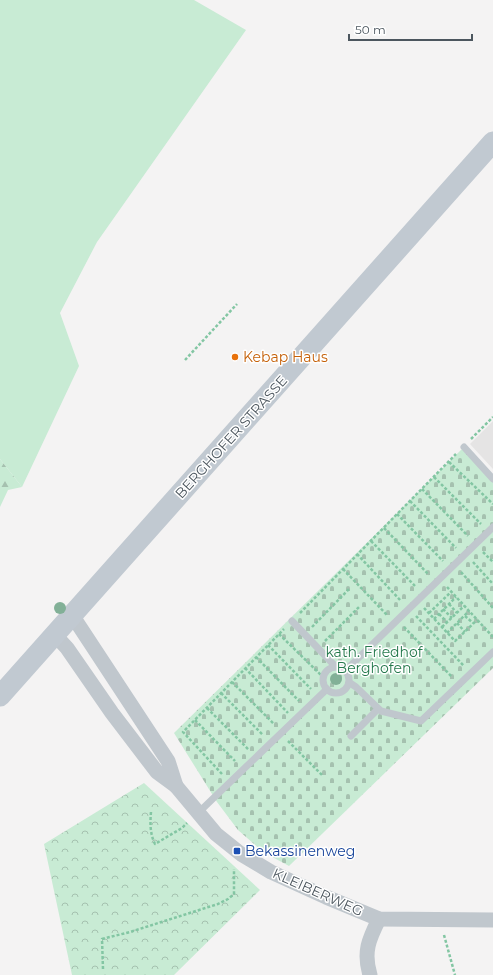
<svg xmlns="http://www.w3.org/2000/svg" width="493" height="975" font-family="Montserrat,sans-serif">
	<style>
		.education { fill: #e5e4e4 }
		.green { fill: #c8ebd4 }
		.forest { fill: url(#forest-firs) }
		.cemetery { fill: url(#cemetery-stones) }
		.park { fill: url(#park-crowns) }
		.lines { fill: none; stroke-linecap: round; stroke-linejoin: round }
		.path { stroke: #83c6a3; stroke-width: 2.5; stroke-dasharray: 3 2; stroke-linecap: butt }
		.lane { stroke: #c0c7cd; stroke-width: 7 }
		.street { stroke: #c0c7cd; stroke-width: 15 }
		.secondary { stroke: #c1c9d1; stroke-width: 21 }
		.tree { fill: #82b097 }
		.food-dot { fill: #e8710a; stroke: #fff; stroke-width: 1.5 }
		.transit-dot { fill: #1a4fb4; stroke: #fff; stroke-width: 1.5 }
		.labels { text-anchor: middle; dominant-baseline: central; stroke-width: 3; stroke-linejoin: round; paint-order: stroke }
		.food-label { font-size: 14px; fill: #c56008; stroke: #fff; text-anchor: start }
		.street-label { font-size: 14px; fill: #4c565e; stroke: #fff }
		.park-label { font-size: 14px; fill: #24794c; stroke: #fff }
		.transit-label { font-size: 14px; fill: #164399; stroke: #fff; text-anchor: start }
	</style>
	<defs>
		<pattern id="forest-firs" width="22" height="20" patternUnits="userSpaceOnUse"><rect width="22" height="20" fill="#c8ebd4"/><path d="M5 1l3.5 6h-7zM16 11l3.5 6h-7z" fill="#a5c1af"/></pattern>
		<pattern id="cemetery-stones" width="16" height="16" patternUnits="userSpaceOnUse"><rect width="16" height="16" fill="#c8ebd4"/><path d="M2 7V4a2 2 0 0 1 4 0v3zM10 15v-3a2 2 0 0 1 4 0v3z" fill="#a5c1af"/></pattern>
		<pattern id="park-crowns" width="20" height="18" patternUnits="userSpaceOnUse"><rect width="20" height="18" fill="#c8ebd4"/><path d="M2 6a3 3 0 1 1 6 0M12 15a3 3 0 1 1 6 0" fill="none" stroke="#a5c1af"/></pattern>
	</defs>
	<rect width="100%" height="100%" fill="#f4f3f3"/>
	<!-- education -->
	<polygon class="education" points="493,421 493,469 470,444"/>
	<!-- green -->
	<polygon class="green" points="0,0 194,0 246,30 97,242 60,313 79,366 22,487 0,459"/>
	<!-- forest -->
	<polygon class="forest" points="0,459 22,487 8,490 0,507"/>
	<!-- cemetery -->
	<polygon class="cemetery" points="464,447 493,479 493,668 289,866 263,852 238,830 217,802 174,733"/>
	<!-- park -->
	<polygon class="park" points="144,783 260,890 174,975 72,975 44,844"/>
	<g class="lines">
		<!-- path -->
		<g class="path">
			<polyline points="185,360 237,304"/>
			<polyline points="471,439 493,417"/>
			<polyline points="449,462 493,504"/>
			<polyline points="434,477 481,524"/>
			<polyline points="422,489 468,536"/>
			<polyline points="410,501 456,548"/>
			<polyline points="397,514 443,561"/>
			<polyline points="384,528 429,575"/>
			<polyline points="371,541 415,586"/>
			<polyline points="483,552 493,562"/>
			<polyline points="357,554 401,601"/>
			<polyline points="473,562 493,584"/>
			<polyline points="343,569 387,615"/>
			<polyline points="461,572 493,608"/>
			<polyline points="447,587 493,637"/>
			<polyline points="449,604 457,613"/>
			<polyline points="424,608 455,641 477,620"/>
			<polyline points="443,609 452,618"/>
			<polyline points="300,613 456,454"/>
			<polyline points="429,613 451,592"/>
			<polyline points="439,614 447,622"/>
			<polyline points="416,616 464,666"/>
			<polyline points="465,616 473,623"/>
			<polyline points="434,619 456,597"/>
			<polyline points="457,623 465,632"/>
			<polyline points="312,627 349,589"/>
			<polyline points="404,627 452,677"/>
			<polyline points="442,627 464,606"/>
			<polyline points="447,633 469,611"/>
			<polyline points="279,634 323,677"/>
			<polyline points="325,641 359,607"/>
			<polyline points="268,645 311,689"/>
			<polyline points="256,657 299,701"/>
			<polyline points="245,668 288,713"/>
			<polyline points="232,682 274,724"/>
			<polyline points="221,693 263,735"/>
			<polyline points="207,708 249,750"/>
			<polyline points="195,720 235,761"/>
			<polyline points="288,741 322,775"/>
			<polyline points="222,774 183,732 284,629"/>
			<path d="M 151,812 C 150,823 150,834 155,844 L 182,828 L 187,823"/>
			<polyline points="444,935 455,975"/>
			<polyline points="103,969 102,939 130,932 218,904 228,899 234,894 234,869"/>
		</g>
		<!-- lane -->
		<g class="lane">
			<polyline points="464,447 493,479"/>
			<polyline points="292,621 335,666"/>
			<circle cx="336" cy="680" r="13"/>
			<polyline points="346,670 493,527"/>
			<polyline points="350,683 356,687 381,711 421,721 493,652"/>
			<polyline points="351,736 378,709"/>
			<polyline points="198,813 327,689"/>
		</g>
		<!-- street -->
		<g class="street">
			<polyline points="72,615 168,761 176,786"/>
			<polyline points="54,634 67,648 112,713 157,772 176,786 216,834 241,854 271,872 326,897 379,919 493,920"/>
			<path d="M 370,975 C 363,952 369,939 379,919"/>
		</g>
		<!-- secondary -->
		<polyline class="secondary" points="0,696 493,142"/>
	</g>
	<!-- trees -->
	<g class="tree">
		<circle cx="60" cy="608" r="6"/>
		<circle cx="336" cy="679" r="6"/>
	</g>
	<!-- markers -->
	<circle class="food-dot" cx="235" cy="357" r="4"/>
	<rect class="transit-dot" x="233" y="847" width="8" height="8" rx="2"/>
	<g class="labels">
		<!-- food labels -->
		<g class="food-label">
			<text x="243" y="357">Kebap Haus</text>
		</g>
		<!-- street labels -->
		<g class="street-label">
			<text transform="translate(231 437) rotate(-48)">BERGHOFER STRASSE</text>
			<text transform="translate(318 892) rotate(24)">KLEIBERWEG</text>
		</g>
		<!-- park labels -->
		<g class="park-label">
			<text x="374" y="652">kath. Friedhof<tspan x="374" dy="16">Berghofen</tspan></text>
		</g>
		<!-- transit labels -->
		<g class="transit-label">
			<text x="245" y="851">Bekassinenweg</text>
		</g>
	</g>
	<!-- scale -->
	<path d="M349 34v6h123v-6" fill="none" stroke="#4c565e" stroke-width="2"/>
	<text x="355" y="34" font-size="12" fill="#4c565e" stroke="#ffffff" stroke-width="3" paint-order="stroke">50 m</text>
</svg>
